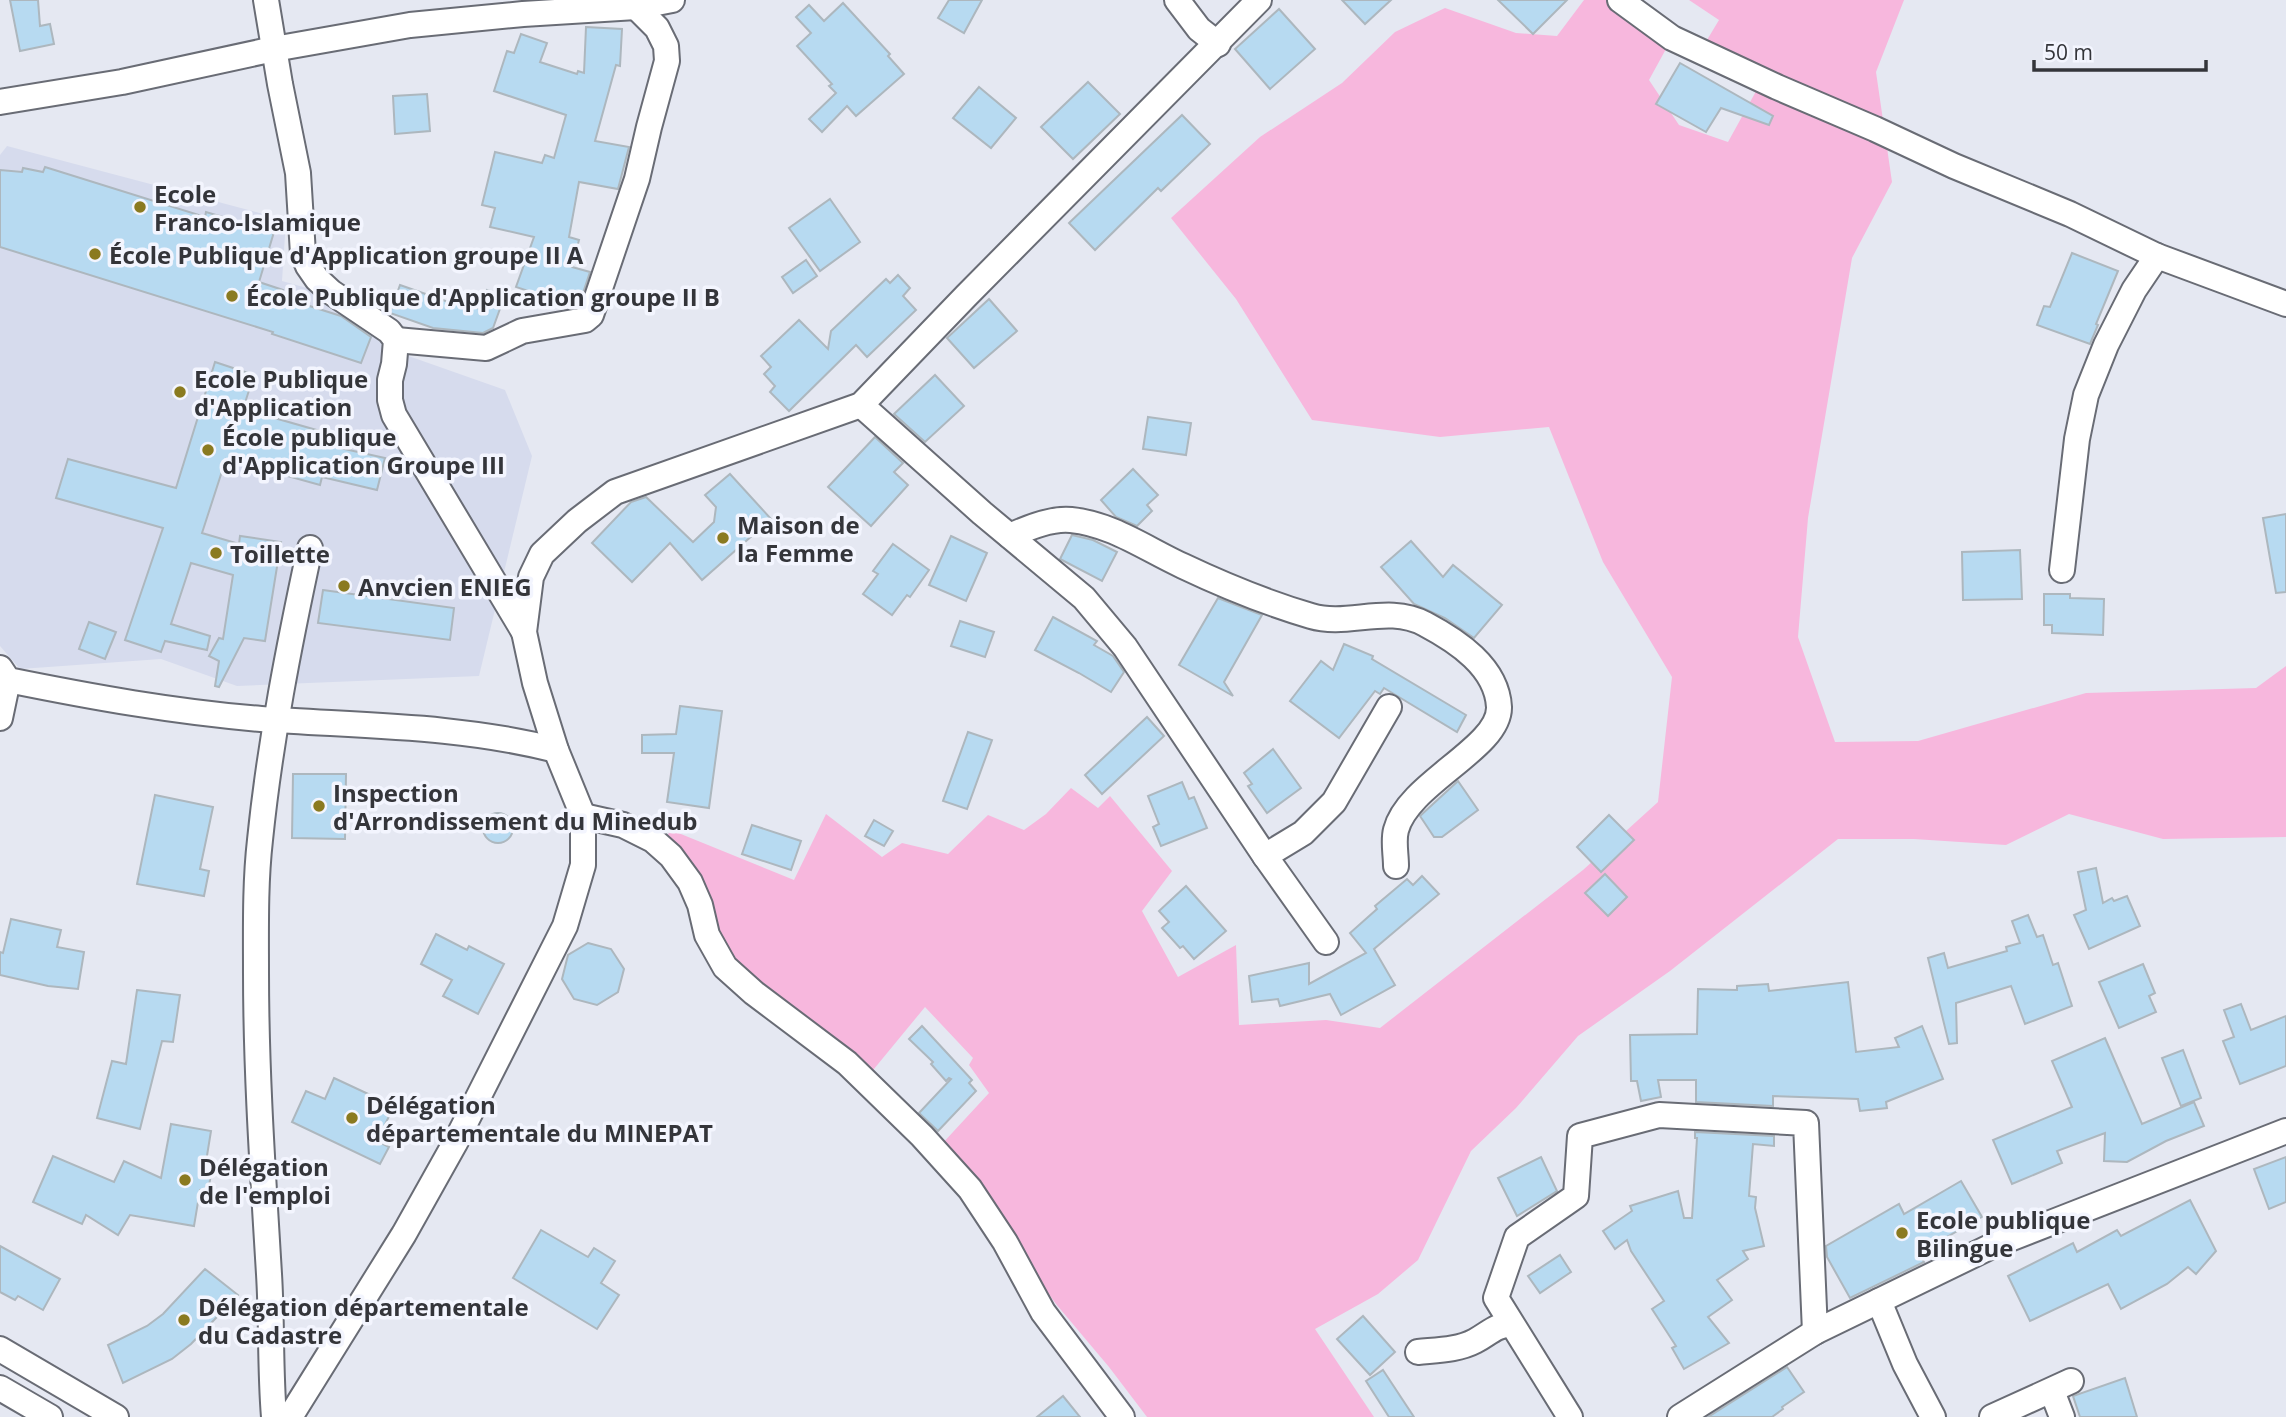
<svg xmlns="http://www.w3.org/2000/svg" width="2286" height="1417" font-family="'Open Sans',sans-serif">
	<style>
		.built { fill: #d6dbed }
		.green { fill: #f7b7dd }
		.building { fill: #b7daf1; stroke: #adb7be; stroke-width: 2 }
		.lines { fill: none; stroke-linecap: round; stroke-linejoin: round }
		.minor-casing { stroke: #696c75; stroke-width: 28 }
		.minor { stroke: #fff; stroke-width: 24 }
		.poi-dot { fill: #8a7a20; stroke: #f3f5fe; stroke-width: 2.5 }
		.labels { text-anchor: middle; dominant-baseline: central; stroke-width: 7; stroke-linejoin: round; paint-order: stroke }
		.poi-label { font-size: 24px; font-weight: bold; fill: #34353a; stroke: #f3f5fe; text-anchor: start }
	</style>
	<rect width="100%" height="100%" fill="#e5e8f2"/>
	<!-- built -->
	<polygon class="built" points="7,146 286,220 282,281 374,307 383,347 505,390 532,456 479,676 237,686 161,659 20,669 0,646 0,155"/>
	<!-- green -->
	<polygon class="green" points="1584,0 1620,0 1672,38 1649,80 1679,125 1728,142 1760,84 1704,45 1719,20 1689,0 1904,0 1876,72 1892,182 1852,258 1808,518 1798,637 1835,742 1918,741 2086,693 2256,688 2286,666 2286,837 2163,839 2069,814 2006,845 1914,839 1838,839 1670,971 1578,1036 1516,1108 1471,1151 1418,1260 1378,1294 1315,1329 1374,1417 1147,1417 1109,1367 1056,1304 941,1145 989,1093 969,1065 973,1058 925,1007 869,1075 740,973 663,842 671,830 794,880 826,814 882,857 902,843 948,854 988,815 1024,830 1046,814 1071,788 1098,808 1110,796 1172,871 1142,911 1178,977 1236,945 1239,1025 1326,1020 1380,1028 1583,870 1658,802 1672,677 1603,562 1549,427 1440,437 1312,420 1236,299 1171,218 1260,137 1342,83 1395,32 1445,8 1516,33 1557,36"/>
	<!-- building -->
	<g class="building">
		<polygon points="10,0 38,0 40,26 50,24 54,44 20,51"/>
		<polygon points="949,0 982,0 964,33 938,18"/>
		<polygon points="1342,0 1391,0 1365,24"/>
		<polygon points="1498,0 1567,0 1533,34"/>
		<polygon points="843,3 890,54 888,56 904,74 856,116 847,106 822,132 809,119 836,93 829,86 832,84 797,46 811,33 796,17 809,5 824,21"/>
		<polygon points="1279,9 1315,49 1270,89 1235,49"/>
		<polygon points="586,27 622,29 620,66 616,65 595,141 629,147 618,189 579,182 569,237 579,240 572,267 590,272 580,302 541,292 540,295 516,287 534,237 490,227 495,208 482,205 495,152 542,163 545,155 554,158 566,115 494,91 507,51 514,53 521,34 547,43 540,62 577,74 578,71 584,73"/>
		<polygon points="1680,63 1773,116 1769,125 1721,108 1706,132 1656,104"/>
		<polygon points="1088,82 1120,114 1073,159 1041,127"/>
		<polygon points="979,87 1016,118 991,148 953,118"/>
		<polygon points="427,94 430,131 395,134 393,96"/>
		<polygon points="1182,115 1210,144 1161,191 1158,188 1095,250 1069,223"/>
		<polygon points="45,167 205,217 206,212 274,232 259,282 283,290 281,297 341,316 371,337 361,363 272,334 273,332 0,247 0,170 22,172 23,168 43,172"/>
		<polygon points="830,199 860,242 820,271 789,228"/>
		<polygon points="2072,253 2118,271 2096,324 2098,325 2090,344 2037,325 2044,306 2050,307"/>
		<polygon points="806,260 817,276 793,293 782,277"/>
		<polygon points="898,275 910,288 903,296 916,310 867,357 856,345 789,411 770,392 775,386 764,374 771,367 761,356 799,320 828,349 831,331 886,279 890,283"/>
		<polygon points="400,285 454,304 456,300 482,310 487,290 505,295 493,328 483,333 433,328 390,313"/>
		<polygon points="989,299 1017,331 974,368 947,338"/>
		<polygon points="215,362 254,375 243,409 334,435 331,446 385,458 377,490 322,477 320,485 226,459 202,533 239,544 240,536 281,542 265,641 244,638 219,687 215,686 219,661 209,656 219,638 223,639 233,575 191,563 171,624 210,636 207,650 165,641 161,652 125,640 163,528 56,498 68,459 176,488"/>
		<polygon points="935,375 964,406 925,442 894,414"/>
		<polygon points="1148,417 1191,423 1186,455 1143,449"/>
		<polygon points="875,437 903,463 894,472 908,485 871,526 828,487"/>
		<polygon points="1133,469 1158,495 1147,505 1152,511 1137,526 1116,517 1101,500"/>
		<polygon points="730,474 771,519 702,580 670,543 632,582 592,543 631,502 646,497 693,542 714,522 716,507 705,495"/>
		<polygon points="2286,514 2286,592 2276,593 2263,518"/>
		<polygon points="1072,535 1093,540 1117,552 1102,581 1060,559"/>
		<polygon points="951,536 987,553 966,601 929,585"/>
		<polygon points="1411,541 1443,577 1453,565 1502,605 1474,638 1445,618 1414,604 1381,567"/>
		<polygon points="893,544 929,570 910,597 907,595 892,615 863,594 878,574 873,571"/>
		<polygon points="2020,550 2022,599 1963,600 1962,552"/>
		<polygon points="323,590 454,608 450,640 318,623"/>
		<polygon points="2044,594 2070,594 2070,598 2104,599 2103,635 2052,633 2052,625 2044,625"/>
		<polygon points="1218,598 1262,615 1224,682 1233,696 1179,665"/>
		<polygon points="1053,617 1097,641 1094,645 1113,656 1124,672 1111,692 1079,673 1035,650"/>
		<polygon points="960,621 994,632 985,657 951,646"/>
		<polygon points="89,622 116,632 105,659 79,649"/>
		<polygon points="1344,644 1373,656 1372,659 1466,715 1457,732 1384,688 1380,694 1375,691 1339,738 1290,701 1321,661 1333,670"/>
		<polygon points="680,706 722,711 709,808 667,802 674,753 642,753 642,735 676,734"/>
		<polygon points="1147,717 1164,736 1102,794 1085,775"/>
		<polygon points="968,732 992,740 967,809 943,801"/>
		<polygon points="1273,749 1301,788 1267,813 1248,786 1252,784 1244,773"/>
		<polygon points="293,774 346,774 345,839 292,838"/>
		<polygon points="1458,781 1478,810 1442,837 1434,837 1420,816"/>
		<polygon points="1182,782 1189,799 1194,797 1207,828 1161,846 1153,827 1159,824 1148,796"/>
		<polygon points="155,795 213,807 200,869 209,871 204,896 137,884"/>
		<circle cx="498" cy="828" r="15"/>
		<polygon points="1609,815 1634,840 1601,872 1577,847"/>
		<polygon points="874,820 893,831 884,846 865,836"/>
		<polygon points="752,825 801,841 791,870 742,854"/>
		<polygon points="2096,868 2103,903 2112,898 2114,901 2127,896 2140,926 2089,949 2074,915 2086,910 2078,872"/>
		<polygon points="1605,874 1627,897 1608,916 1585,893"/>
		<polygon points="1422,876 1439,894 1374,949 1395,985 1341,1015 1330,994 1280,1006 1278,999 1252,1002 1249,976 1309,963 1309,984 1366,953 1350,933 1377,909 1375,906 1407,879 1413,885"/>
		<polygon points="1186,886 1226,931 1194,959 1183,946 1180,948 1162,928 1169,922 1159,911"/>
		<polygon points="2028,915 2037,937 2043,935 2053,965 2058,963 2072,1006 2025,1024 2011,986 1956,1003 1957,1043 1949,1044 1928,958 1944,953 1948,968 2007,951 2006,947 2020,943 2012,921"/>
		<polygon points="11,919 61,930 57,947 84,952 78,989 48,986 0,975 0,952 3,953"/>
		<polygon points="436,934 467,950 469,946 504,964 478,1014 443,996 452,980 421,964"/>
		<polygon points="588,943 611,949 624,969 618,992 597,1005 574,999 562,979 568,955"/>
		<polygon points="2143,964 2155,993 2149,996 2156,1012 2119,1028 2099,982"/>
		<polygon points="1848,982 1856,1052 1899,1047 1895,1038 1922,1026 1943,1079 1886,1102 1887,1108 1860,1111 1858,1099 1773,1096 1773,1106 1696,1102 1696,1080 1658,1080 1661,1097 1641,1101 1637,1081 1631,1081 1630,1035 1697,1034 1698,989 1737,990 1737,986 1768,984 1769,991"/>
		<polygon points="137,990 180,995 173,1042 162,1041 140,1129 97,1118 112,1061 126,1064"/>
		<polygon points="2241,1004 2251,1030 2286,1016 2286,1066 2240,1084 2223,1041 2234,1037 2224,1010"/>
		<polygon points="922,1026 972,1080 969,1083 976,1091 938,1131 919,1113 951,1079 949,1078 946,1081 931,1064 933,1062 909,1039"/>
		<polygon points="2105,1038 2142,1124 2194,1102 2204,1126 2166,1141 2127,1162 2104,1161 2105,1133 2057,1151 2062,1163 2012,1184 1993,1140 2072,1107 2052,1061"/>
		<polygon points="2183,1050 2201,1098 2181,1106 2162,1058"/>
		<polygon points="334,1078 394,1106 377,1141 389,1147 380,1164 292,1122 306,1091 325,1099"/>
		<polygon points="171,1124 211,1131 205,1168 212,1169 208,1191 200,1190 194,1226 130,1215 118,1235 86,1215 82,1224 33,1202 53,1156 114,1182 124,1161 161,1178"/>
		<polygon points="1695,1132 1774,1136 1774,1146 1753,1144 1749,1196 1756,1197 1755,1208 1764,1246 1743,1251 1748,1259 1717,1280 1732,1300 1708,1317 1729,1343 1684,1369 1672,1348 1676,1346 1652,1309 1664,1301 1631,1251 1627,1240 1615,1249 1603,1231 1632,1211 1630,1206 1678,1191 1684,1218 1692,1218 1697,1138 1695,1138"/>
		<polygon points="1541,1157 1557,1191 1517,1216 1498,1178"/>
		<polygon points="2286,1157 2286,1202 2269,1209 2254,1169"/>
		<polygon points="1961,1181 1982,1217 1919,1253 1924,1262 1850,1298 1827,1257 1826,1246 1899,1204 1904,1214"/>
		<polygon points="2190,1200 2216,1251 2196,1274 2188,1267 2167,1284 2121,1309 2108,1284 2030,1321 2008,1276 2073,1243 2077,1252 2117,1230 2121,1236"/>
		<polygon points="541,1230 588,1257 594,1248 615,1261 601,1283 619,1295 597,1329 513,1278"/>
		<polygon points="0,1246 60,1279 43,1310 18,1296 15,1300 0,1292"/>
		<polygon points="1560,1255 1571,1272 1540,1293 1528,1276"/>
		<polygon points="205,1269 238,1295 191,1344 172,1359 123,1383 108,1345 147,1326 163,1314"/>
		<polygon points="1363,1316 1395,1352 1370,1375 1337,1339"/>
		<polygon points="1787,1367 1804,1392 1782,1407 1783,1409 1772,1417 1708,1417"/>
		<polygon points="1383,1370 1414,1417 1389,1417 1366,1381"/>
		<polygon points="2125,1378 2137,1417 2080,1417 2073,1396"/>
		<polygon points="1063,1396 1080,1417 1037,1417"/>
	</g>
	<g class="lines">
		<defs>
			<g id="minor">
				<polyline points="266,0 280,84 298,173 303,254 308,266 317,279 331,292 389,331 396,340 394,364 390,380 390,400 394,415 524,632"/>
				<polyline points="1177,0 1199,29 1218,44"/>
				<polyline points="1620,0 1672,38 1777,87 1875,129 1954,166 2070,214 2157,256 2286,304"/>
				<polyline points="0,102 122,82 274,49 410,25 523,14 636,7 672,0"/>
				<polyline points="396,340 486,348 522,331 585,320 591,315 637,179 649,127 667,61 666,46 657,28 636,7"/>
				<polyline points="861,405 982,513 1084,598 1125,647 1265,856 1326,942"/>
				<path d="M 1010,536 C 1027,528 1052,518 1071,520 C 1112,524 1146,549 1183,566 C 1223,585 1267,603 1311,616 C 1348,627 1388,604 1425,624 C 1457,641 1497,667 1499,707 C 1500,748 1408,783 1396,830 C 1393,841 1396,854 1396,866"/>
				<polyline points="2062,570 2077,439 2086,395 2106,345 2134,290 2157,256"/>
				<path d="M 0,668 L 8,680 C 92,697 175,712 261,719 C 360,726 459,725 556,750"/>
				<polyline points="0,718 8,680"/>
				<polyline points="583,816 623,825 653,840 671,856 690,882 700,905 707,935 725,967 754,993 847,1063 922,1136 970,1189 1005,1242 1043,1312 1122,1417"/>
				<polyline points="1265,856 1303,833 1334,802 1389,707"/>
				<polyline points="1879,1301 1905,1364 1933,1417"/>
				<polyline points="0,1349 116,1417"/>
				<path d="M 1418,1352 C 1438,1350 1458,1350 1475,1341 C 1490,1333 1494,1326 1511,1324"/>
				<polyline points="0,1388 50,1417"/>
				<polyline points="2052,1391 2062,1417"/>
				<path d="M 274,1417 C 270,1369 272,1322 269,1274 C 263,1174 256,1073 256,973 C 256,929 255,884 260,840 C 270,742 289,645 310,548"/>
				<polyline points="290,1417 404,1234 455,1143 565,926 583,865 583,816 556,750 535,683 524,632 531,577 542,554 577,521 615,492 861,405 966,296 1259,0"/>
				<polyline points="1570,1417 1496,1298 1517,1237 1576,1196 1580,1136 1659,1115 1806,1123 1815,1332"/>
				<polyline points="1680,1417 1815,1332 1994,1245 2286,1131"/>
				<polyline points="1992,1417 2071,1381"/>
			</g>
		</defs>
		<!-- minor casing -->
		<use href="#minor" class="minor-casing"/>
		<!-- minor -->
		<use href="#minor" class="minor"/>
	</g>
	<!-- markers -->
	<g class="poi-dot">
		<circle cx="140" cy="207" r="7"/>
		<circle cx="95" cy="254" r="7"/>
		<circle cx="232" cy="296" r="7"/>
		<circle cx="180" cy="392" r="7"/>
		<circle cx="208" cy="450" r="7"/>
		<circle cx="723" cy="538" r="7"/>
		<circle cx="216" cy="553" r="7"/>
		<circle cx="344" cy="586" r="7"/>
		<circle cx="319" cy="806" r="7"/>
		<circle cx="352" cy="1118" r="7"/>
		<circle cx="185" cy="1180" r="7"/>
		<circle cx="1902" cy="1233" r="7"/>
		<circle cx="184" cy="1320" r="7"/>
	</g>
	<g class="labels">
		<!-- poi labels -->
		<g class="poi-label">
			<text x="154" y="193">Ecole<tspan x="154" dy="28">Franco-Islamique</tspan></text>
			<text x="109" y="254">École Publique d'Application groupe II A</text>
			<text x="246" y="296">École Publique d'Application groupe II B</text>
			<text x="194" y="378">Ecole Publique<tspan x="194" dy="28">d'Application</tspan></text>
			<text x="222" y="436">École publique<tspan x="222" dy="28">d'Application Groupe III</tspan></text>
			<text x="737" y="524">Maison de<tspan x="737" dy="28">la Femme</tspan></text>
			<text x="230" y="553">Toillette</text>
			<text x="358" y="586">Anvcien ENIEG</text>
			<text x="333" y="792">Inspection<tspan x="333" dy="28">d'Arrondissement du Minedub</tspan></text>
			<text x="366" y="1104">Délégation<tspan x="366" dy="28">départementale du MINEPAT</tspan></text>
			<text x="199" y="1166">Délégation<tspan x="199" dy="28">de l'emploi</tspan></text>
			<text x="1916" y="1219">Ecole publique<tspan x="1916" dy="28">Bilingue</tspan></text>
			<text x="198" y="1306">Délégation départementale<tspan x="198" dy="28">du Cadastre</tspan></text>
		</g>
	</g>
	<!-- scale -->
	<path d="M2034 60v10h172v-10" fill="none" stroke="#34353a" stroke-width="3.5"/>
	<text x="2044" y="60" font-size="21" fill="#34353a" stroke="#f3f5fe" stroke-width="5" paint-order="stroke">50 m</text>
</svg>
